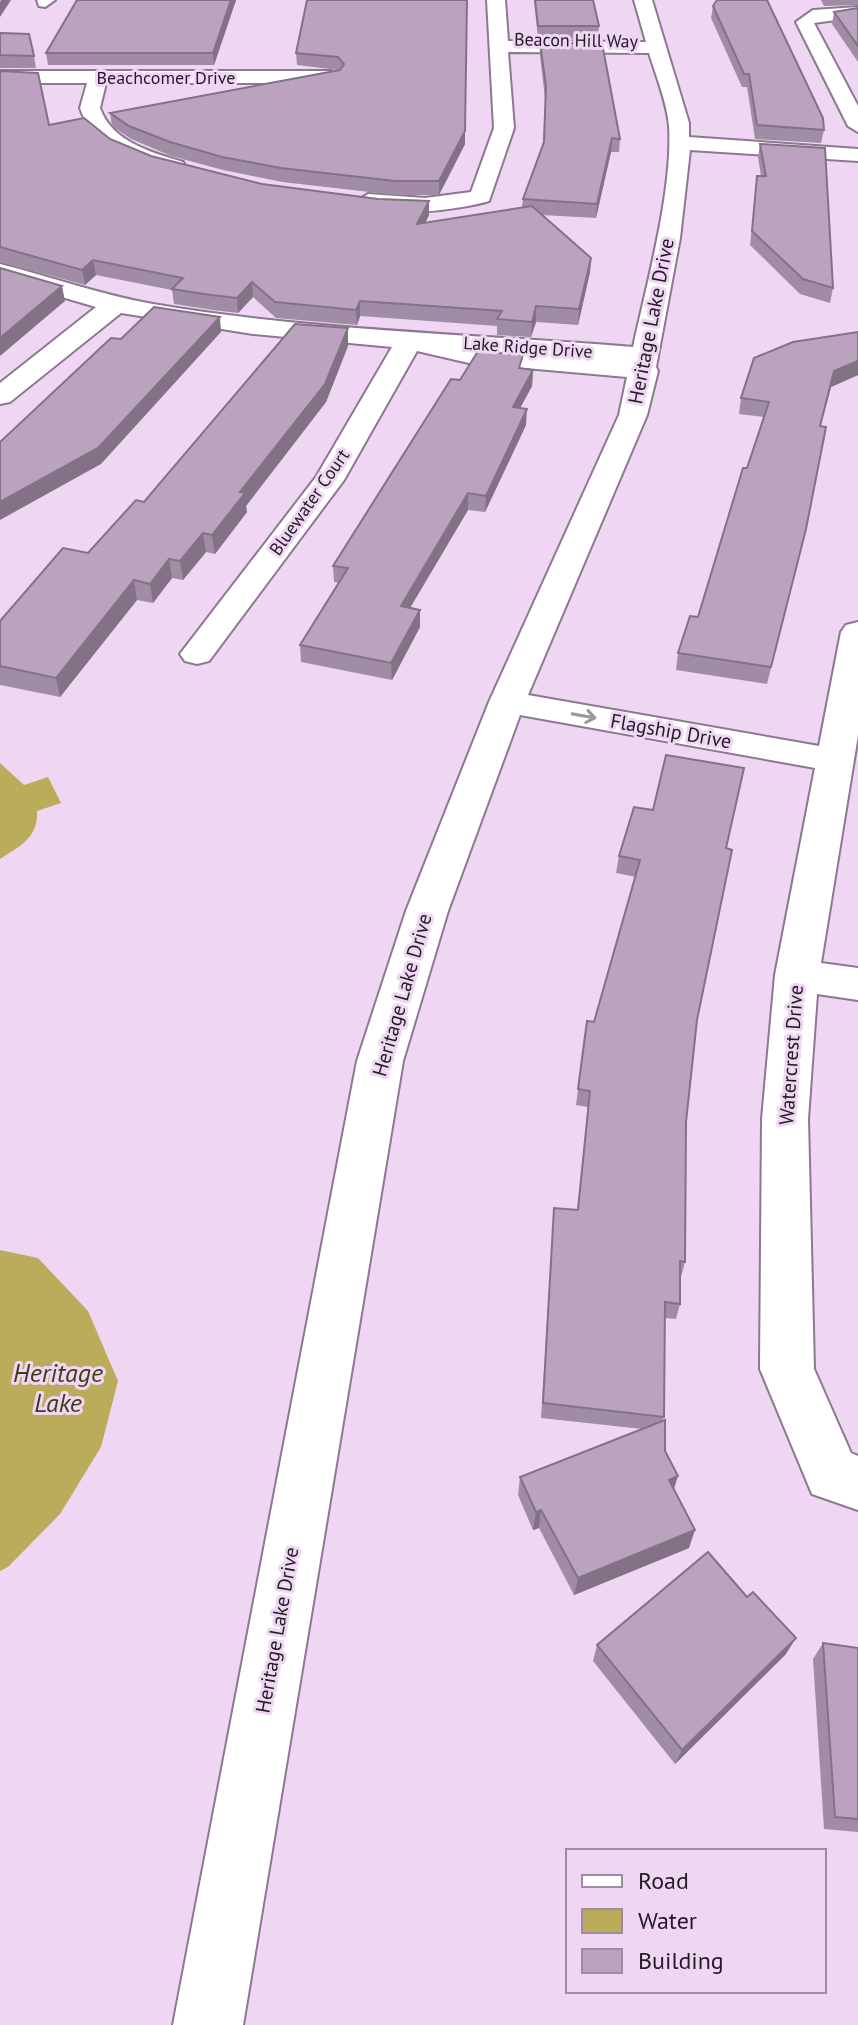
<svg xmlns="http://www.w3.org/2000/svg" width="858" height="2025" font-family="'PT Sans',sans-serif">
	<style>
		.water { fill: #bbac5c }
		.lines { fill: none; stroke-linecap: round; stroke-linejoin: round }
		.minor-casing { stroke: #8d7791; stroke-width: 4 }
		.minor { fill: #fff; fill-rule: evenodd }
		.wall { fill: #a18ca5 }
		.shaded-wall { fill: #837286 }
		.building { fill: #bba3c0; stroke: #837286; stroke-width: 2 }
		.oneway { stroke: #9c989d }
		.labels { text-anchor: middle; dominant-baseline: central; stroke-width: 6; stroke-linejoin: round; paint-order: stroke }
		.far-street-label { font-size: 18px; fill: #231a25; stroke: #efd7f4 }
		.street-label { font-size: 20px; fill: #231a25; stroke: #efd7f4 }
		.near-water-label { font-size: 26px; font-style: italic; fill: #413a17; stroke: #efd7f4 }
	</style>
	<rect width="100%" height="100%" fill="#efd7f4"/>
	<!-- water -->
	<g class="water">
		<path d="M 0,763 L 24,785 L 48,777 L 61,803 L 37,811 C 39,837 19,847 0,859 Z"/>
		<polygon points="0,1250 38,1258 88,1311 118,1381 101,1447 60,1514 8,1567 0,1571"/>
	</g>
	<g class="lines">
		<defs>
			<g id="minor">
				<polygon points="37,0 55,0 45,7 39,6"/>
				<path d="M 487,0 L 505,0 L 508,41 L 646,42 L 634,0 L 652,0 L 689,123 L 689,137 L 858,149 L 858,161 L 690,150 L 680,238 L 656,367 L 658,371 L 647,415 L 528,695 L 819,746 L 841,632 L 846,625 L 858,622 L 858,735 L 821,963 L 858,968 L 858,1000 L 817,994 L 808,1119 L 814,1369 L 851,1453 L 858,1456 L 858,1510 L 812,1494 L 760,1369 L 762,1119 L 775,975 L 815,768 L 520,715 L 448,911 L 403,1061 L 243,2025 L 173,2025 L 357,1061 L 406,911 L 489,702 L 619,415 L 627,377 L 469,363 L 417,351 L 344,480 L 209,661 L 197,664 L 185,661 L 180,654 L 316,477 L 392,347 L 253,334 L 121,313 L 10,402 L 0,404 L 0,383 L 96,307 L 0,279 L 0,264 C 52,277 101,295 153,304 C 312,331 473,334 633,347 C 647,283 673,189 669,126 C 667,102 656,76 649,53 L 508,52 L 514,128 L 489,201 C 464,209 374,222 357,201 L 368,194 L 425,198 L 471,192 L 494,128 Z"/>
				<polygon points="858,7 858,17 814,23 858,106 858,132 848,126 796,22 813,10"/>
				<path d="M 0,71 L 331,71 L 341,77 L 331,83 L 106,83 L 100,108 C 112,142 151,152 183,162 L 186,167 L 175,173 C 137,164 93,148 80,108 L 87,83 L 0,83 Z"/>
			</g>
		</defs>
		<!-- minor casing -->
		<use href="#minor" class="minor-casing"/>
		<!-- minor -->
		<use href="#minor" class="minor"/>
	</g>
	<!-- wall -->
	<g class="wall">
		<polygon points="77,0 236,0 214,65 48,65 46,53"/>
		<polygon points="307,0 465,144 439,195 396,195 282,182 223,170 171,156 131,139 112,126 110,113 338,70 297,65 296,53"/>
		<polygon points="534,0 593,0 599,26 598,39 538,38"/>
		<polygon points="821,0 858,0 858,5 824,6"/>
		<polygon points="713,6 824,130 821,143 755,139 747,87 742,87 711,18"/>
		<polygon points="858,8 858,62 832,24 834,12"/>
		<polygon points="0,33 34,56 36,68 0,68"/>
		<polygon points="540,43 620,139 619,152 611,152 596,218 542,215 591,258 590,272 578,325 536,322 531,337 497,335 497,326 360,316 357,325 276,318 253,297 238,313 213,310 174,304 172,290 96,275 85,285 0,262 0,71 49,125 110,139 151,156 262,184 429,215 425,223 522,207 523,199 543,143 545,99 540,55"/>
		<polygon points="760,144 833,288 830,303 800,294 750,245 757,176 761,176 758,157"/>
		<polygon points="858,332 858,375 831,387 820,426 802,545 767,684 676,670 678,653 698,617 764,417 739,414 741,398"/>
		<polygon points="348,346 326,402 246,506 247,512 215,554 206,552 183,580 172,578 153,603 137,600 60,697 0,685 0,621 88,553 144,502"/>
		<polygon points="522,369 533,370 532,386 520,408 526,425 485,512 468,510 410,608 420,610 420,627 392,680 301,662 300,645 339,583 334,582 333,566 460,380"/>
		<polygon points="726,849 697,1020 686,1122 685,1262 681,1277 680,1304 676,1319 665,1318 664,1417 662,1421 665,1451 689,1548 574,1595 539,1528 533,1530 518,1495 520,1477 642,1429 541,1418 554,1208 577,1210 588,1107 576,1105 587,1021 594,1022 636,877 616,873 619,856"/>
		<polygon points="823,1643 858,1648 858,1832 824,1829 813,1659"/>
		<polygon points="597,1645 786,1654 675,1764 593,1661"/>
	</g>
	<!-- shaded-wall -->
	<g class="shaded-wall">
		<polygon points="1,0 11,0 0,17 0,2"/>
		<polygon points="231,0 236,0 214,65 213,53"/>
		<polygon points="465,131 465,144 439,195 439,181"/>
		<polygon points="612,138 611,152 596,218 597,204"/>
		<polygon points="429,201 429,215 417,239 417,224"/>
		<polygon points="591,258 590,272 578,325 579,309"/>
		<polygon points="93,260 96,275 85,285 82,270"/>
		<polygon points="252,282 253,297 238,313 237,298"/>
		<polygon points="62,286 65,301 0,356 0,338"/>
		<polygon points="360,301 360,316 357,325 356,310"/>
		<polygon points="536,306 536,322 531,337 532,322"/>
		<polygon points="220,317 221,332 101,464 0,520 0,502"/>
		<polygon points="348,328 348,346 326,402 246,506 247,512 215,554 212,535"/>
		<polygon points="858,361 858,375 831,387 816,442 834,371"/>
		<polygon points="533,370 532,386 512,423 513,407"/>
		<polygon points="527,409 526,425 485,512 486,496"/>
		<polygon points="468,493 468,510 401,623 401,606"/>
		<polygon points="203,533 206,552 183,580 180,561"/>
		<polygon points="169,559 172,578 153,603 150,584"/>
		<polygon points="134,580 137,600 60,697 56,678"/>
		<polygon points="420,610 420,627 392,680 391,663"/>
		<polygon points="678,1476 672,1495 669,1480"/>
		<polygon points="541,1510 539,1528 533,1530 536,1512"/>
		<polygon points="695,1530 689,1548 574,1595 578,1578"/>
		<polygon points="796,1638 786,1654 675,1764 682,1750"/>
	</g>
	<!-- building -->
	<g class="building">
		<polygon points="77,0 231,0 213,53 46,53"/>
		<polygon points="307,0 467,0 465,131 439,181 395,181 281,168 222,157 170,142 129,126 110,113 340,70 344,64 338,57 296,53"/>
		<polygon points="535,0 593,0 599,26 538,26"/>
		<polygon points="717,0 767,0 823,118 824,130 757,125 749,74 744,74 713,6"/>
		<polygon points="858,8 858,46 834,12"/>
		<polygon points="0,33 29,34 34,56 0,55"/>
		<polygon points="540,43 602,43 620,139 612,138 597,204 523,199 544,142 546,86"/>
		<polygon points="0,71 38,73 49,125 84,118 110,139 151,156 262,184 378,199 429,201 417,224 532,206 591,258 579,309 536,306 532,322 497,319 502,311 360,301 356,310 275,302 252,282 237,298 211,295 172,289 183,278 93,260 82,270 0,247"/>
		<polygon points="760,144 825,148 833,288 803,279 752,231 757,176 766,176"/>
		<polygon points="0,268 62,286 0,338"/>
		<polygon points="154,307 220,317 98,448 0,502 0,442 111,338 121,339"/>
		<polygon points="295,324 348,328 325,384 240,492 245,493 212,535 203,533 180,561 169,559 150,584 134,580 56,678 0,666 0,621 63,548 88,553 136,500 144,502"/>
		<polygon points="858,332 858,361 834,371 820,426 826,427 806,529 771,667 678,653 690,616 698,617 743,468 747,468 769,402 741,398 754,358 793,342"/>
		<polygon points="478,351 523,355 519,368 533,370 513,407 527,409 486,496 468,493 401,606 420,610 391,663 300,645 348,568 333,566 451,379 460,380"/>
		<polygon points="666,755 744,768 726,848 732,850 697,1020 686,1122 685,1262 680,1261 680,1304 665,1302 664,1417 543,1403 554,1208 578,1210 590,1091 578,1089 587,1021 594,1022 640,860 619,856 634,807 653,810"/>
		<polygon points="665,1420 665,1451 678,1476 669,1480 695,1530 578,1578 541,1510 536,1512 520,1477"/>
		<polygon points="708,1552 747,1597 753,1592 796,1638 682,1750 597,1645"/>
		<polygon points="823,1643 858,1648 858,1819 835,1817"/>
	</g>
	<!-- one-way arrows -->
	<defs><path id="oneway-shaft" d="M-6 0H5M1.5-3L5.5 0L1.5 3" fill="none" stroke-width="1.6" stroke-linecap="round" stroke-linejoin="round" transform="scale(2)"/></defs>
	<use class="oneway" href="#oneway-shaft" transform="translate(584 716) rotate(10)"/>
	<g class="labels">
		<!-- far-street labels -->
		<g class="far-street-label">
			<text transform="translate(576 40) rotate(1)">Beacon Hill Way</text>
			<text x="166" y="77">Beachcomer Drive</text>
			<text transform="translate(528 347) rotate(4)">Lake Ridge Drive</text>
			<text transform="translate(309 502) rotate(-55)">Bluewater Court</text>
		</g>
		<!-- street labels -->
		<g class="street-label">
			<text transform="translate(651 321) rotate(-79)">Heritage Lake Drive</text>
			<text transform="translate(671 731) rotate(10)">Flagship Drive</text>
			<text transform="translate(402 995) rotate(-74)">Heritage Lake Drive</text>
			<text transform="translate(791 1055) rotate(-86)">Watercrest Drive</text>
			<text transform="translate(277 1630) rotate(-80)">Heritage Lake Drive</text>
		</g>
		<!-- near-water labels -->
		<g class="near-water-label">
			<text x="58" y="1372">Heritage<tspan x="58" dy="30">Lake</tspan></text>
		</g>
	</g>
	<!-- legend -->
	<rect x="566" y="1849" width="260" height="144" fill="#efd7f4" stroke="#9d8ba1" stroke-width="2"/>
	<rect x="582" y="1875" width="40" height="12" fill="#ffffff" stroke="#9d8ba1" stroke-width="2"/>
	<text x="638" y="1889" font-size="24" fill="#231a25">Road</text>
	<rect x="582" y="1909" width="40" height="24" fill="#bbac5c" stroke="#9d8ba1" stroke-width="2"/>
	<text x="638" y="1929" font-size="24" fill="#231a25">Water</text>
	<rect x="582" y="1949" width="40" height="24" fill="#bba3c0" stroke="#9d8ba1" stroke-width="2"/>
	<text x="638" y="1969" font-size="24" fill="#231a25">Building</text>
</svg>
